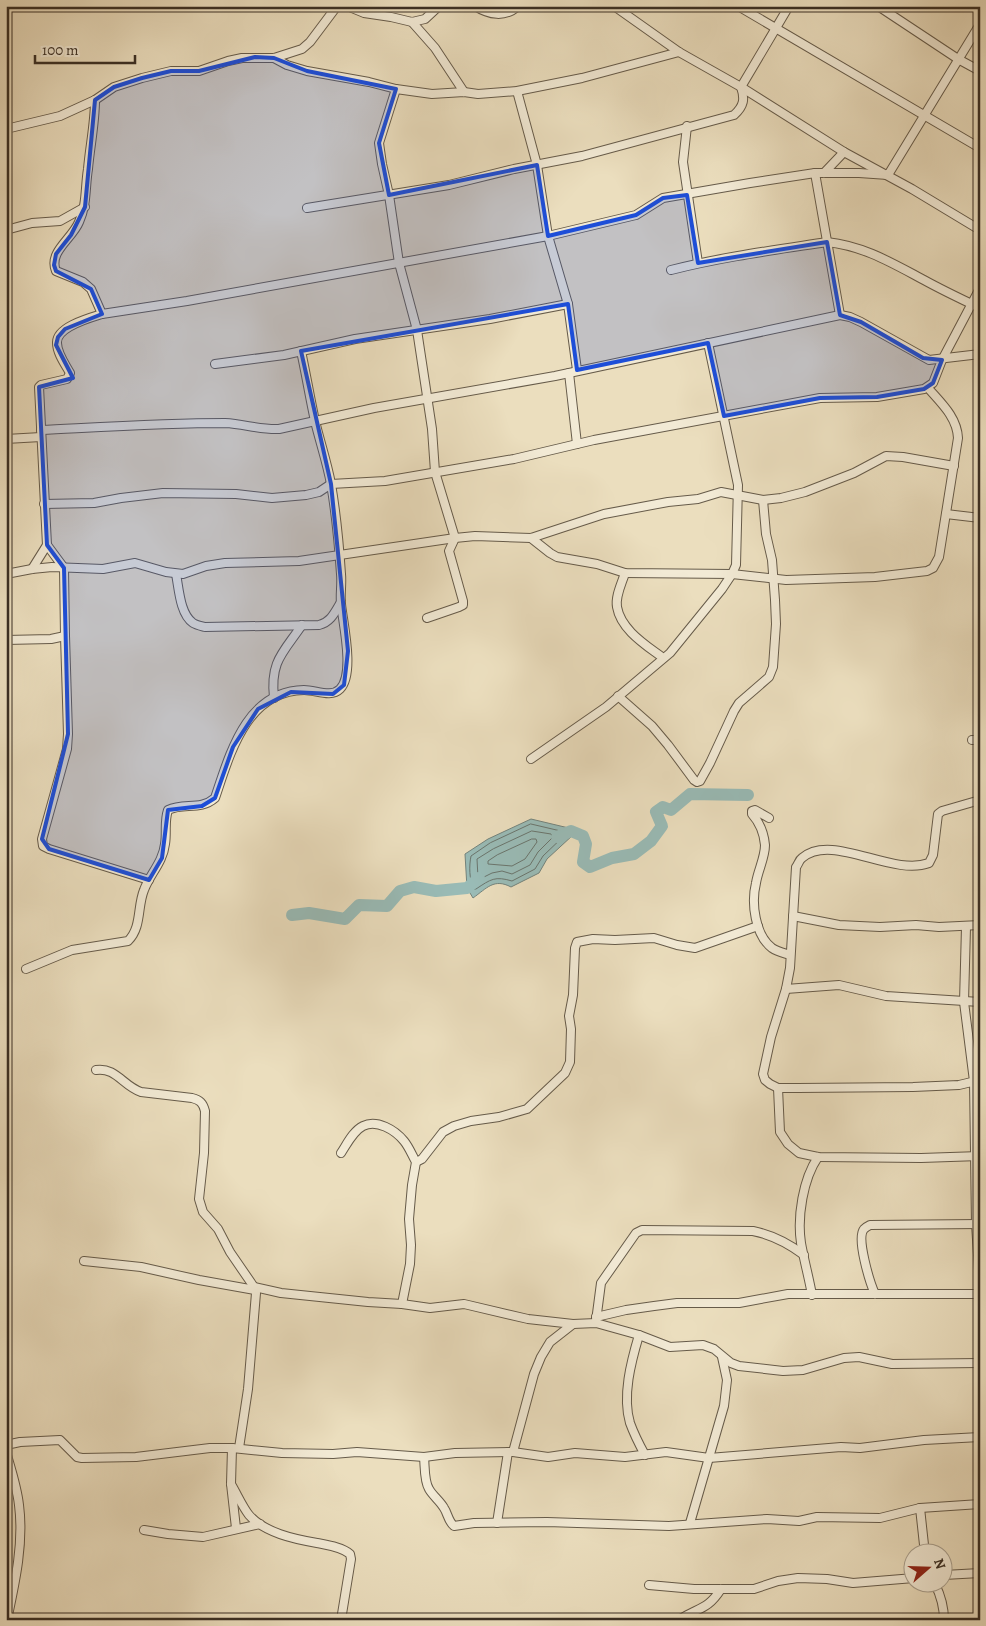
<svg xmlns="http://www.w3.org/2000/svg" width="986" height="1626" font-family="Alegreya,serif">
	<style>
		.water { fill: #99bbb6; stroke: #73837c }
		.lines { fill: none; stroke-linecap: round; stroke-linejoin: round }
		.shore { stroke: #6a756d; stroke-width: 1 }
		.river { stroke: #99bbb6; stroke-width: 12 }
		.minor-casing { stroke: #665b4a; stroke-width: 10 }
		.minor { stroke: #f2ead5; stroke-width: 8 }
		.marked { fill: #1d4ed8; fill-opacity: 0.2; stroke: #1d4ed8; stroke-width: 4; stroke-linejoin: round }
	</style>
	<rect width="100%" height="100%" fill="#ebdebe"/>
	<filter id="stains"><feTurbulence type="fractalNoise" baseFrequency=".004" numOctaves="4"/><feColorMatrix values="0 0 0 0 .2 0 0 0 0 .09 0 0 0 0 .02 0 0 0 .5 -.17"/></filter>
	<radialGradient id="worn" r=".72"><stop offset=".6" stop-color="#630" stop-opacity="0"/><stop offset="1" stop-color="#630" stop-opacity=".3"/></radialGradient>
	<!-- water -->
	<path class="water" d="M 531,819 L 573,829 L 573,835 L 547,859 L 539,873 L 511,887 C 494,878 487,888 473,898 L 467,888 L 465,854 L 488,839 Z"/>
	<g class="lines">
		<!-- shore -->
		<g class="shore">
			<path d="M 531,824 L 565,832 L 566,834 L 543,856 L 535,869 L 512,881 C 495,876 491,879 476,889 L 474,889 C 469,879 469,866 471,856 L 490,843 Z"/>
			<polygon points="532,831 551,834 553,837 538,852 530,865 512,874 502,871 492,873 480,879 478,878 477,859 493,849"/>
			<polygon points="532,839 536,839 537,842 525,859 512,866 488,864 488,861 497,855"/>
		</g>
		<!-- river -->
		<g class="river">
			<polyline points="557,837 571,831 583,836 586,844 583,862 590,867 612,858 634,854 651,841 662,826 656,812 663,807 671,810 690,794 748,795"/>
			<polyline points="292,915 309,913 345,919 359,905 387,906 400,891 414,887 436,891 467,888 479,878"/>
		</g>
		<defs>
			<g id="minor">
				<polyline points="347,6 364,13 391,17 412,22 425,19 439,6"/>
				<path d="M 475,6 C 489,15 505,18 518,6"/>
				<polyline points="614,6 679,52 741,87 844,152 912,189 980,230"/>
				<polyline points="738,6 980,148"/>
				<polyline points="878,6 958,59 980,71"/>
				<polyline points="412,22 435,48 464,92"/>
				<polyline points="274,58 287,65 307,71 369,82 396,89 432,94 464,92 478,94 517,91 582,78 679,52"/>
				<polyline points="396,89 379,143 382,164 389,195 399,263 417,330 432,429 435,472 455,538 449,551 463,601 463,605 459,607 427,618"/>
				<polyline points="517,91 537,165 548,236 568,304 577,370"/>
				<path d="M 95,100 C 95,123 90,146 88,169 C 85,187 87,205 79,222 C 72,239 48,252 56,271 L 83,282 L 91,289 L 102,314"/>
				<polyline points="687,126 683,162 698,263"/>
				<polyline points="6,129 60,116 95,100 114,87 142,78 171,71 199,71 228,61 242,58 274,58 302,49 310,42 337,6"/>
				<polyline points="815,173 840,315"/>
				<polyline points="824,173 844,152"/>
				<path d="M 307,208 L 449,185 L 514,169 L 582,156 L 734,115 C 744,106 745,99 741,87 L 789,6"/>
				<polyline points="6,230 32,223 60,221 85,207"/>
				<path d="M 671,270 C 722,257 775,250 827,242 C 864,246 892,263 924,280 C 942,290 961,299 980,308"/>
				<polyline points="215,364 284,355 355,339 490,319 568,304"/>
				<polyline points="569,373 577,444"/>
				<path d="M 41,430 C 102,427 164,423 225,423 C 244,424 261,430 279,429 L 374,408 L 555,376 L 840,315 L 850,317 L 861,322 L 929,360 L 980,354"/>
				<polyline points="6,439 41,437"/>
				<polyline points="44,504 94,503 121,498 163,493 236,494 272,498 306,495 319,492 331,484 385,481 514,459 594,440 820,398 877,397 924,389 933,383 942,360 980,288"/>
				<polyline points="946,514 980,518"/>
				<path d="M 531,538 L 550,553 L 557,557 L 597,564 L 625,573 L 732,574 L 786,580 L 875,577 L 927,571 L 933,568 L 939,557 L 958,438 C 957,417 941,403 928,388"/>
				<polyline points="32,569 47,545"/>
				<path d="M 625,573 C 622,583 615,596 617,607 C 621,630 646,645 663,658"/>
				<polyline points="6,574 32,569 52,567 103,569 135,563 166,572 183,574 206,566 225,563 299,561 455,538 475,536 531,538 604,514 668,502 698,499 721,492 763,500 781,498 805,492 854,473 886,456 903,457 954,466"/>
				<path d="M 176,574 C 179,589 180,614 193,623 C 196,625 201,626 205,627 L 319,625 C 331,622 335,612 341,602"/>
				<polyline points="6,640 51,639 65,636"/>
				<polyline points="618,696 652,726 668,745 694,780 697,782 700,781 710,763 734,711 739,703 769,677 773,667 776,624 775,600 772,560 766,534 763,500"/>
				<path d="M 274,698 C 270,661 283,653 302,625"/>
				<polyline points="972,740 980,740"/>
				<polyline points="531,759 606,707 670,653 722,589 732,574 736,565 738,485 708,343"/>
				<path d="M 980,800 L 942,811 L 938,814 L 933,855 L 929,863 C 892,877 832,832 802,858 C 799,860 798,865 796,867 L 790,968 L 786,989 L 771,1037 L 763,1074 L 765,1080 L 770,1084 L 778,1088 L 798,1088 L 913,1087 L 959,1085 L 980,1080"/>
				<path d="M 769,818 L 755,810 L 752,811 L 752,814 C 760,823 764,833 765,845 C 765,858 758,870 756,883 C 751,903 755,935 772,948 C 778,952 784,953 790,955"/>
				<path d="M 149,880 L 49,849 L 43,846 L 42,839 L 67,749 L 68,734 L 65,636 L 64,568 L 47,545 L 39,387 L 41,385 L 67,379 L 70,373 C 65,364 57,353 57,343 C 56,327 89,318 102,314 L 187,301 L 548,236 L 636,215 L 663,198 L 750,183 L 815,173 L 859,173 L 888,175 L 980,24"/>
				<polyline points="793,916 839,925 880,927 916,925 939,927 980,925"/>
				<polyline points="966,927 964,1002 974,1081 976,1224 980,1286"/>
				<path d="M 26,969 L 72,950 L 128,941 C 142,927 137,907 144,890 C 150,874 163,862 165,844 C 167,832 164,822 168,810 C 184,802 200,811 215,798 C 230,754 246,691 304,690 C 316,690 331,698 340,689 C 355,674 343,623 341,604 C 340,594 342,584 341,574 C 339,544 336,513 331,484 C 327,462 320,442 315,421 C 310,398 306,374 301,351"/>
				<polyline points="786,989 839,985 886,996 980,1002"/>
				<path d="M 96,1070 C 116,1067 123,1086 141,1092 L 192,1098 C 200,1100 203,1103 205,1111 L 204,1153 L 199,1199 L 203,1212 L 218,1229 L 230,1252 L 254,1287 L 256,1293 L 248,1389 L 239,1448"/>
				<polyline points="778,1088 780,1132 788,1144 799,1153 818,1157 921,1158 980,1156"/>
				<path d="M 341,1153 C 347,1144 353,1131 363,1126 C 377,1119 395,1130 404,1141 C 409,1147 412,1155 416,1162 L 412,1185 L 409,1219 L 411,1245 L 410,1264 L 402,1304"/>
				<polyline points="416,1162 422,1159 443,1132 454,1126 471,1121 499,1117 527,1109 565,1073 570,1062 571,1029 569,1016 573,995 575,948 577,942 593,939 615,940 654,938 677,945 695,948 758,926"/>
				<polyline points="84,1261 141,1267 199,1280 255,1290"/>
				<polyline points="254,1287 281,1293 368,1302 402,1304 430,1308 464,1304 528,1319 573,1324"/>
				<path d="M 875,1294 C 870,1283 856,1238 864,1229 C 865,1228 868,1226 870,1225 L 980,1224"/>
				<path d="M 812,1295 C 809,1278 804,1260 801,1243 C 797,1217 803,1179 818,1157"/>
				<polyline points="596,1317 626,1310 654,1306 677,1303 739,1303 788,1294 980,1294"/>
				<path d="M 596,1321 L 601,1283 L 636,1233 L 642,1230 L 753,1231 C 773,1235 788,1243 804,1255"/>
				<path d="M 639,1335 C 631,1362 622,1396 630,1423 C 634,1434 639,1444 645,1455"/>
				<polyline points="6,1445 20,1442 60,1440 77,1457 82,1458 136,1457 210,1448 232,1448 282,1453 333,1454 357,1452 424,1457 455,1453 513,1452 548,1457 575,1453 625,1457 666,1452 709,1458 841,1447 860,1448 924,1440 980,1437"/>
				<polyline points="232,1448 231,1484 236,1528"/>
				<path d="M 6,1452 C 11,1469 17,1487 19,1505 C 24,1543 15,1583 7,1620"/>
				<polyline points="513,1452 534,1374 541,1357 550,1342 573,1324 596,1323 639,1335 670,1347 703,1345 714,1349 731,1363 739,1366 783,1371 803,1370 844,1358 859,1357 892,1364 980,1363"/>
				<path d="M 424,1457 C 425,1467 424,1481 429,1489 C 433,1496 440,1501 444,1508 C 448,1514 448,1521 454,1526 L 474,1523 L 547,1522 L 669,1526 L 767,1519 L 799,1521 L 817,1517 L 880,1518 L 920,1508 L 980,1504"/>
				<path d="M 231,1484 C 237,1494 242,1506 249,1515 C 265,1533 294,1539 317,1543 C 327,1545 342,1547 350,1554 L 351,1559 L 341,1620"/>
				<polyline points="920,1508 925,1554"/>
				<polyline points="497,1523 508,1452"/>
				<polyline points="690,1523 724,1406 727,1380 722,1357"/>
				<polyline points="144,1530 168,1534 203,1537 260,1524"/>
				<polyline points="944,1575 980,1573"/>
				<path d="M 935,1584 C 941,1596 944,1606 944,1620"/>
				<polyline points="649,1585 694,1589 754,1589 778,1581 798,1578 827,1579 853,1583 914,1578"/>
				<path d="M 679,1620 C 698,1607 707,1611 721,1589"/>
			</g>
		</defs>
		<!-- minor casing -->
		<use href="#minor" class="minor-casing"/>
		<!-- minor -->
		<use href="#minor" class="minor"/>
	</g>
	<!-- marked area -->
	<path class="marked" d="M 255,57 L 274,58 L 307,71 L 396,89 L 379,143 L 389,195 L 537,165 L 548,236 L 636,215 L 663,198 L 687,195 L 698,263 L 827,242 L 840,315 L 861,322 L 923,358 L 942,360 L 933,383 L 924,389 L 877,397 L 820,398 L 724,416 L 708,343 L 577,370 L 568,304 L 301,351 L 331,484 L 348,651 L 344,685 L 333,694 L 291,692 L 258,709 L 233,747 L 215,798 L 202,806 L 168,810 L 162,858 L 149,880 L 49,849 L 42,839 L 68,734 L 64,568 L 47,545 L 39,387 L 73,378 L 56,345 L 58,337 L 65,329 L 102,314 L 91,289 L 56,271 L 54,265 L 56,254 L 71,235 L 85,207 L 95,100 L 114,87 L 142,78 L 171,71 L 199,71 Z"/>
	<!-- margin -->
	<rect width="986" height="1626" fill="none" stroke="#ebdebe" stroke-width="25"/>
	<rect x="8" y="8" width="971" height="1611" fill="none" stroke="#3a2f24" stroke-width="2.5"/>
	<rect x="12" y="12" width="961" height="1601" fill="none" stroke="#3a2f24"/>
	<!-- north arrow -->
	<g transform="translate(928 1568) rotate(70)"><circle r="24" fill="#f2ead5" stroke="#a89f8e"/>
	<path d="M0-4L9 19L0 12L-9 19Z" fill="#8f2418"/>
	<text y="-8" font-size="14" font-weight="bold" text-anchor="middle" fill="#3a2f24">N</text>
	</g>
	<!-- scale -->
	<path d="M35 55v8h100v-8" fill="none" stroke="#3a2f24" stroke-width="2.5"/>
	<text x="42" y="55" font-size="15" fill="#3a2f24" stroke="#f2ead5" stroke-width="4" paint-order="stroke">100 m</text>
	<rect width="100%" height="100%" filter="url(#stains)"/>
	<rect width="100%" height="100%" fill="url(#worn)"/>
</svg>
